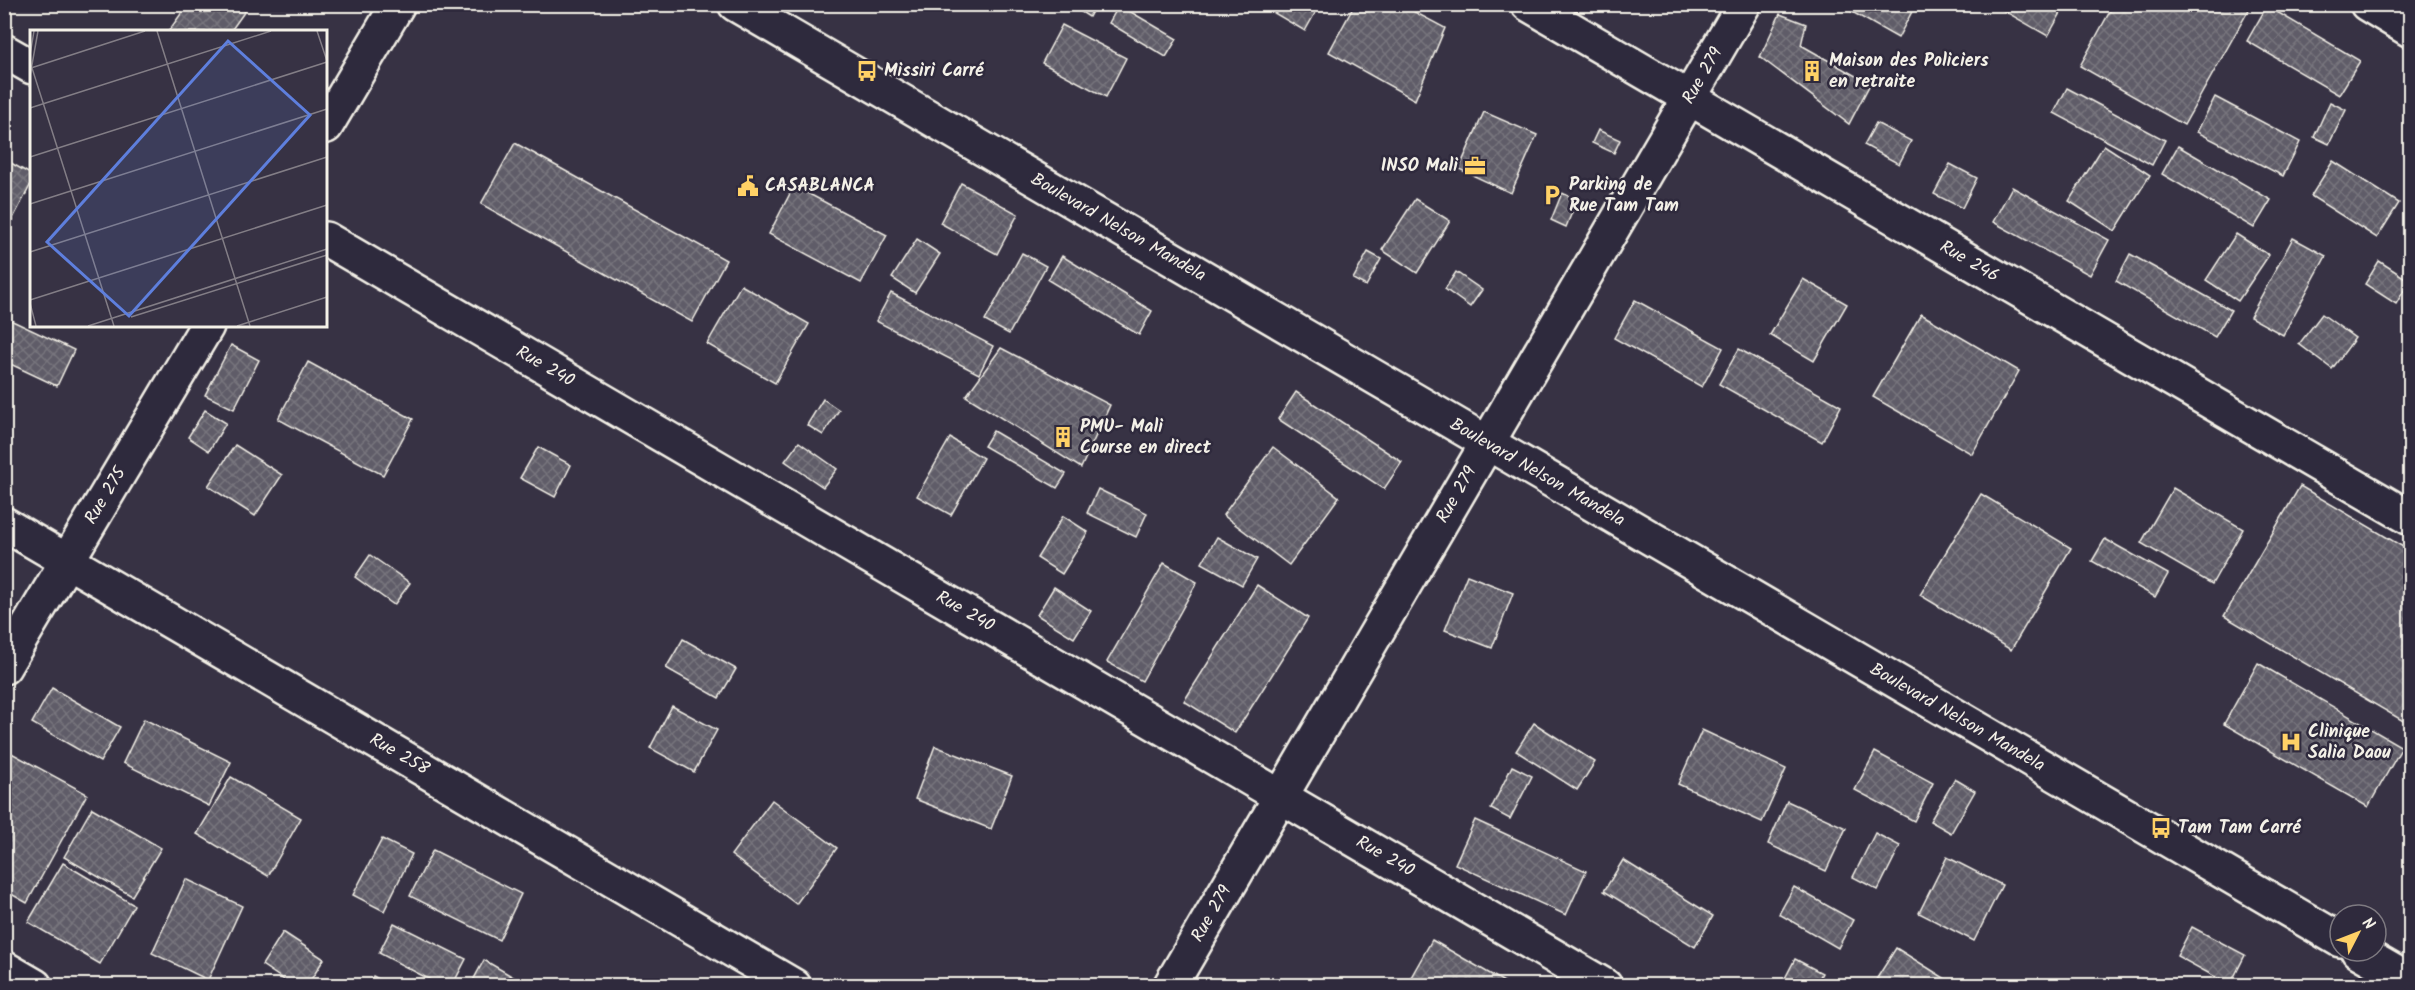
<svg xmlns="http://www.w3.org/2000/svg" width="2415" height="990" font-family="Kalam,sans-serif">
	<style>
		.building { fill: url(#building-cross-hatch); stroke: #f4f1e8; stroke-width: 1.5 }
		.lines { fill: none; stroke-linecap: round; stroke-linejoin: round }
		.minor-casing { stroke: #f4f1e8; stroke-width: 38 }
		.tertiary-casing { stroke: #f4f1e8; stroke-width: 38 }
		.secondary-casing { stroke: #f4f1e8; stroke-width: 38 }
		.minor { stroke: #2f2a3d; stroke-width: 33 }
		.tertiary { stroke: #2f2a3d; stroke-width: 33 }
		.secondary { stroke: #2f2a3d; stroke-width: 33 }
		.labels { text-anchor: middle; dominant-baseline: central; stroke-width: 5; stroke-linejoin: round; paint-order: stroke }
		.poi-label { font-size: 18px; font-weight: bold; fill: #f4f1e8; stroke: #2f2a3d; text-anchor: start }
		.street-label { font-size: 18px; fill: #f4f1e8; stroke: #2f2a3d }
		.inset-road { fill: none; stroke: #837e86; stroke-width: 1.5 }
		.view { fill: #5e7fdd; fill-opacity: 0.15; stroke: #5e7fdd; stroke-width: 3 }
		.inset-edge { fill: none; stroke: #f4f1e8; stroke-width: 3 }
	</style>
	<defs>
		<pattern id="building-cross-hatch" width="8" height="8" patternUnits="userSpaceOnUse" patternTransform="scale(1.5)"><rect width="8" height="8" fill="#5f5c67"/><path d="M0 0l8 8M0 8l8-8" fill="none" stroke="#77747d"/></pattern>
	</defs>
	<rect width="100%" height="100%" fill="#373244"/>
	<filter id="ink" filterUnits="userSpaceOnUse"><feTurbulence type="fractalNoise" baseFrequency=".0167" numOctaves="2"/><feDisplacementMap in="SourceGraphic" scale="12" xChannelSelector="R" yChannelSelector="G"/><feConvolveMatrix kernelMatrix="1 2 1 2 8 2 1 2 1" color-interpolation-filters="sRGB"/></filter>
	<g filter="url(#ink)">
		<!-- building -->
		<g class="building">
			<polygon points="188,4 250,4 230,32 168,32"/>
			<polygon points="1069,4 1096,4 1089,17"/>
			<polygon points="1259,4 1320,4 1305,31"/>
			<polygon points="1355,4 1406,4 1405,7 1445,28 1415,100 1329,52"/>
			<polygon points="1838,4 1916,4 1898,38"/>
			<polygon points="1992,4 2066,4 2048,36"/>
			<polygon points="2114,4 2252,4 2184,125 2080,66"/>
			<polygon points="1119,5 1177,39 1166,57 1109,23"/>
			<polygon points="2267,6 2360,61 2339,95 2247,41"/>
			<polygon points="1780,14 1806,24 1801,45 1870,84 1849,124 1760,57"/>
			<polygon points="1062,25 1126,58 1106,97 1042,63"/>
			<polygon points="2067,88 2165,140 2152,165 2054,113"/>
			<polygon points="2215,97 2300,142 2283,176 2197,132"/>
			<polygon points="2330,102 2346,110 2329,144 2314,137"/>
			<polygon points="1484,112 1537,135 1511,193 1459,169"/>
			<polygon points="1876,123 1911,141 1899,164 1864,145"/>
			<polygon points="1598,130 1620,140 1614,153 1592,143"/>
			<polygon points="515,143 726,260 692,322 481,204"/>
			<polygon points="2104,145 2150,175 2115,231 2069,201"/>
			<polygon points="2178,146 2271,200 2254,228 2162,174"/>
			<polygon points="4,159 32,175 32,182 8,228 4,226"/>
			<polygon points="2333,161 2399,203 2377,238 2311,196"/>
			<polygon points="1950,164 1977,178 1962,208 1934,194"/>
			<polygon points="961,183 1018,214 997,254 940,223"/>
			<polygon points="794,186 887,235 861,283 769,234"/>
			<polygon points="2012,187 2109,240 2090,275 1993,222"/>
			<polygon points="1562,193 1577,200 1566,227 1551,220"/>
			<polygon points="1415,199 1450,221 1417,273 1382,250"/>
			<polygon points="2236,234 2269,255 2238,301 2206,280"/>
			<polygon points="2293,238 2326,256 2283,335 2250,317"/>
			<polygon points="917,239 940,254 915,293 892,278"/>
			<polygon points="1368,252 1381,259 1366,286 1353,279"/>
			<polygon points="1022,253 1046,266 1009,334 985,321"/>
			<polygon points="2130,254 2231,310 2215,337 2116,281"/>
			<polygon points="1062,256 1152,311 1139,335 1048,280"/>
			<polygon points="2379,261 2410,281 2396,304 2365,284"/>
			<polygon points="1456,272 1482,290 1470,307 1445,289"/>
			<polygon points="1803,279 1847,304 1814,361 1770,335"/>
			<polygon points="741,285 809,324 775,383 707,344"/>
			<polygon points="891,293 993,346 979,374 876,321"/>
			<polygon points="1635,300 1723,348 1702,387 1614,338"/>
			<polygon points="1921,314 2019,371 1972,454 1873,397"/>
			<polygon points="2322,314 2355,338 2332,369 2299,344"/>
			<polygon points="4,317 74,350 57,386 4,361"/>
			<polygon points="231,345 259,360 234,409 205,395"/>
			<polygon points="1001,348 1110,405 1081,468 966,396"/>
			<polygon points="1739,349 1841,406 1822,442 1719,384"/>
			<polygon points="308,362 413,419 383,475 278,419"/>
			<polygon points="1296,392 1402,462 1384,489 1278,419"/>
			<polygon points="823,399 839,410 823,435 807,425"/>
			<polygon points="205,410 226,423 209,451 188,437"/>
			<polygon points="993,431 1066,474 1057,488 984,446"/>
			<polygon points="950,438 983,458 951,515 917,496"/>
			<polygon points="799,442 837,469 823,487 785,461"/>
			<polygon points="235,445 282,475 255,516 208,486"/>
			<polygon points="538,447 571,465 555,497 520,478"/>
			<polygon points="1273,447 1339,497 1289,565 1223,515"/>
			<polygon points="2300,486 2410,551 2410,725 2224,616"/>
			<polygon points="2173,488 2243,529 2212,584 2141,543"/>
			<polygon points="1098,489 1147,513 1136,537 1087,513"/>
			<polygon points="1981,494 2071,548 2011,650 1920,595"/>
			<polygon points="1063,516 1088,532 1062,574 1037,558"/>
			<polygon points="1217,537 1257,559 1242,585 1202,563"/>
			<polygon points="2105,539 2168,574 2155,597 2092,561"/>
			<polygon points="370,555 410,583 394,605 355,577"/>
			<polygon points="1164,563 1197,582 1142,681 1107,662"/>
			<polygon points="1467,575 1513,593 1492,648 1445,630"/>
			<polygon points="1257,585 1308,618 1235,733 1184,701"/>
			<polygon points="1054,587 1091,611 1074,638 1037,615"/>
			<polygon points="683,639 736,669 719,698 666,668"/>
			<polygon points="2258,663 2402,747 2368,807 2224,724"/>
			<polygon points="52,688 120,727 100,762 32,723"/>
			<polygon points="672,706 717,730 694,772 650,748"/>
			<polygon points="144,719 231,762 209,806 123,763"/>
			<polygon points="1534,723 1595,762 1577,790 1516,751"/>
			<polygon points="1702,730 1786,769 1762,822 1678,784"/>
			<polygon points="935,746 1012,776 991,829 915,799"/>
			<polygon points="4,749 87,794 27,903 4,890"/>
			<polygon points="1875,752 1933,783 1914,821 1855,790"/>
			<polygon points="1512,766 1532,776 1510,819 1491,809"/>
			<polygon points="231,777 301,818 268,876 197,834"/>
			<polygon points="1955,779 1975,791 1951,833 1930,821"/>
			<polygon points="772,800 837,848 796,904 731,855"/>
			<polygon points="1787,801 1846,828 1826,871 1768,844"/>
			<polygon points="92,808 161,848 132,896 64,857"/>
			<polygon points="1475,820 1586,871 1566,915 1455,864"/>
			<polygon points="1875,833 1900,846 1878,890 1853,877"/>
			<polygon points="382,839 412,854 384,911 353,895"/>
			<polygon points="433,850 521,894 499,940 410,896"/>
			<polygon points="1947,857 2002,885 1974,941 1919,913"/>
			<polygon points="1623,860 1713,916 1695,947 1604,891"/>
			<polygon points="63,863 134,905 100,964 28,922"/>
			<polygon points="186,879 242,906 208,980 152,953"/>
			<polygon points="1794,887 1853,920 1838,948 1779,914"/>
			<polygon points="394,923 466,959 452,986 442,986 379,953"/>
			<polygon points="2192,927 2245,955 2230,985 2177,956"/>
			<polygon points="283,932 324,959 307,986 293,986 262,965"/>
			<polygon points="1432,940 1511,986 1406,986"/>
			<polygon points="1896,948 1957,986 1872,986"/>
			<polygon points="1795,959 1822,973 1815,986 1781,986"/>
			<polygon points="484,960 529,986 470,986"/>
			<polygon points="373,976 391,986 368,986"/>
		</g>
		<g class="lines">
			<defs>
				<g id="minor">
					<polyline points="1528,4 2410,518"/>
					<polyline points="2367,4 2410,30"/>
					<polyline points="4,51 32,67"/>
					<polyline points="326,126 398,4"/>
					<polyline points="326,239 1605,986"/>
					<polyline points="4,524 794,986"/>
					<polyline points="4,667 207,326"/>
					<polyline points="1170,986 1744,4"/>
				</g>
				<g id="tertiary">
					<polyline points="735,4 2340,940"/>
					<polyline points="2358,951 2410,981"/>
				</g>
				<polyline id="secondary" points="4,968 35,986"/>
			</defs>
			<!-- minor casing -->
			<use href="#minor" class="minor-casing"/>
			<!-- tertiary casing -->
			<use href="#tertiary" class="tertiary-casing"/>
			<!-- secondary casing -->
			<use href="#secondary" class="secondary-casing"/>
			<!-- minor -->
			<use href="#minor" class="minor"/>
			<!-- tertiary -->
			<use href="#tertiary" class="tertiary"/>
			<!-- secondary -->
			<use href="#secondary" class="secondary"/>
		</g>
	</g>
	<!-- icons -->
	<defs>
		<symbol id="bus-bare" viewBox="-9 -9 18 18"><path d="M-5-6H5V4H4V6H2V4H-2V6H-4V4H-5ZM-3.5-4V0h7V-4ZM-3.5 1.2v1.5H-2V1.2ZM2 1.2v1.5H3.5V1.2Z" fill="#ffd166" stroke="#2f2a3d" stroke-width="2.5" paint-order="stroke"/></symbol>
		<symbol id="building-bare" viewBox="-9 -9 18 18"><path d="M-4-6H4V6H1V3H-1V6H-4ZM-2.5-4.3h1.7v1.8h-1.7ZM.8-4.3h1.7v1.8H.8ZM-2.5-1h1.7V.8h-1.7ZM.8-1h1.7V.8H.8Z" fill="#ffd166" stroke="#2f2a3d" stroke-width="2.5" paint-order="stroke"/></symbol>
		<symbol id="office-bare" viewBox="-9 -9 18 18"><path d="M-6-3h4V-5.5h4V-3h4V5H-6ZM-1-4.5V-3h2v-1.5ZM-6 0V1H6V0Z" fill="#ffd166" stroke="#2f2a3d" stroke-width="2.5" paint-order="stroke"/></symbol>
		<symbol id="civic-bare" viewBox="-9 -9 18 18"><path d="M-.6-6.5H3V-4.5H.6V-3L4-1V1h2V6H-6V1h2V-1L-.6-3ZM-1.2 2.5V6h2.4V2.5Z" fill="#ffd166" stroke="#2f2a3d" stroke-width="2.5" paint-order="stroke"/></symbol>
		<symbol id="parking-bare" viewBox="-9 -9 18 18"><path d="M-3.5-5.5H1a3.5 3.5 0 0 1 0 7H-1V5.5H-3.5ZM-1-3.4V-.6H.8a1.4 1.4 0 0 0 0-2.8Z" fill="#ffd166" stroke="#2f2a3d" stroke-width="2.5" paint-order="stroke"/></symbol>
		<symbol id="hospital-bare" viewBox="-9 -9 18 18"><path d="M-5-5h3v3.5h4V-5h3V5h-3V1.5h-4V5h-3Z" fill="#ffd166" stroke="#2f2a3d" stroke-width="2.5" paint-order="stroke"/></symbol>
	</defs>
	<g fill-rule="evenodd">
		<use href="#bus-bare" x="852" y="56" width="30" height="30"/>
		<use href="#building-bare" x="1797" y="56" width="30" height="30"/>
		<use href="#office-bare" x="1460" y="151" width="30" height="30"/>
		<use href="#civic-bare" x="733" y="171" width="30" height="30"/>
		<use href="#parking-bare" x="1537" y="180" width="30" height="30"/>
		<use href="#building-bare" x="1048" y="422" width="30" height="30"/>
		<use href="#hospital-bare" x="2276" y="727" width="30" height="30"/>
		<use href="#bus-bare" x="2146" y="813" width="30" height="30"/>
	</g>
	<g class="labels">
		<!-- poi labels -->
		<g class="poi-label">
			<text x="1829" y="61">Maison des Policiers<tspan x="1829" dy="21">en retraite</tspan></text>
			<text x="884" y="71">Missiri Carré</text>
			<text x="1458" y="166" text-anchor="end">INSO Mali</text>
			<text x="1569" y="185">Parking de<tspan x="1569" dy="21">Rue Tam Tam</tspan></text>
			<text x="765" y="186">CASABLANCA</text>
			<text x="1080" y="427">PMU- Mali<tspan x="1080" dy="21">Course en direct</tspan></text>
			<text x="2308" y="732">Clinique<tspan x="2308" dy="21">Salia Daou</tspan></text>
			<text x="2178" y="828">Tam Tam Carré</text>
		</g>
		<!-- street labels -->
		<g class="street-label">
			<text transform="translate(1703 76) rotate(-60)">Rue 279</text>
			<text transform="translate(1118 228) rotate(30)">Boulevard Nelson Mandela</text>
			<text transform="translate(1969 262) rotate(30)">Rue 246</text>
			<text transform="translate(545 367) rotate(30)">Rue 240</text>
			<text transform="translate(1537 473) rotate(30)">Boulevard Nelson Mandela</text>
			<text transform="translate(1457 495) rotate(-60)">Rue 279</text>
			<text transform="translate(106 496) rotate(-59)">Rue 275</text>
			<text transform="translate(965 612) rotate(30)">Rue 240</text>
			<text transform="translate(1957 718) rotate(30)">Boulevard Nelson Mandela</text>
			<text transform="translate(399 755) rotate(30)">Rue 258</text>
			<text transform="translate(1385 857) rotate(30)">Rue 240</text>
			<text transform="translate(1212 914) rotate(-60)">Rue 279</text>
		</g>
	</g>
	<!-- overview -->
	<g transform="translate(30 30)">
		<rect width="297" height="297" fill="#373244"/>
		<path class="inset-road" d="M 127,1 L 220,296M 287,1 L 297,31M 0,25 L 4,1M 1,38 L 115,1M 2,38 L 84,296M 0,46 L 8,1M 0,78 L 241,1M 0,127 L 297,32M 0,174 L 297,79M 0,222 L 297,127M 0,270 L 297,175M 0,273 L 6,296M 101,287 L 297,225M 58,296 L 297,219M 207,296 L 297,267"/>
		<path class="view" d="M 198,11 L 280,85 L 99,286 L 17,212 Z"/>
		<rect width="297" height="297" class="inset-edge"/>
	</g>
	<!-- margin -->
	<rect width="2415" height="990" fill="none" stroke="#2f2a3d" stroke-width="24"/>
	<rect x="12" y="12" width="2391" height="966" fill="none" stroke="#f4f1e8" stroke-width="2" filter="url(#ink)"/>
	<!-- north arrow -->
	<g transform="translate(2358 933) rotate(48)"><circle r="28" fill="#2f2a3d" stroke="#7e7a81" stroke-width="1.5"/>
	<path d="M0-4.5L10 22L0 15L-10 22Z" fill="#ffd166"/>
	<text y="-9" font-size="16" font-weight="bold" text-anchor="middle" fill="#f4f1e8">N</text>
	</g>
</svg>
